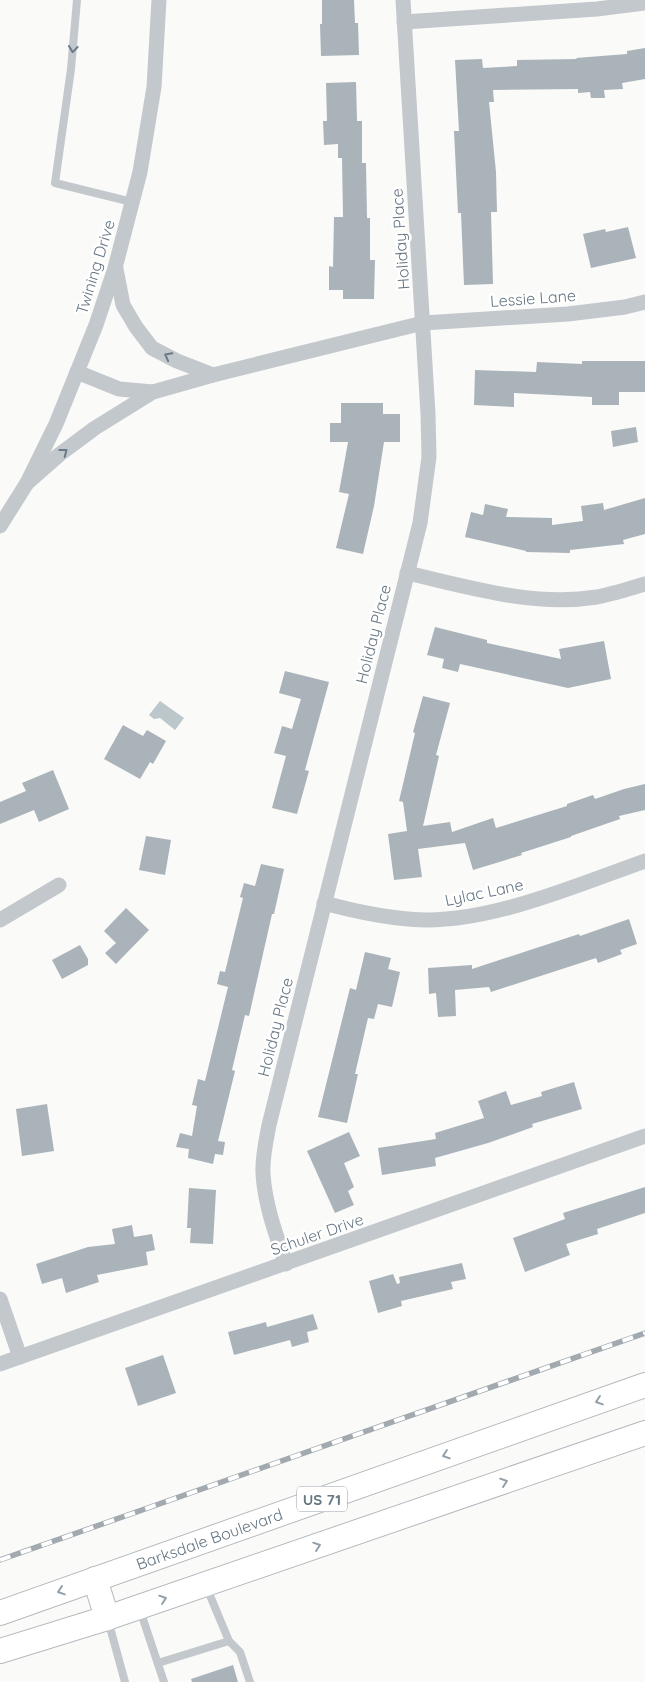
<svg xmlns="http://www.w3.org/2000/svg" width="645" height="1682" font-family="Quicksand,sans-serif">
	<style>
		.water { fill: #bbc7cb }
		.building { fill: #aab3b9 }
		.lines { fill: none; stroke-linecap: round; stroke-linejoin: round }
		.primary-casing { stroke: #b5babe; stroke-width: 26 }
		.lane { stroke: #c3c8cc; stroke-width: 8 }
		.street { stroke: #c3c8cc; stroke-width: 15 }
		.primary { stroke: #fff; stroke-width: 24 }
		.rail-casing { stroke: #a2aab0; stroke-width: 5.5 }
		.rail { stroke: #fff; stroke-width: 4; stroke-dasharray: 11; stroke-linecap: butt }
		.oneway { stroke: #6a7a87 }
		.oneway2 { stroke: #939fa8 }
		.labels { text-anchor: middle; dominant-baseline: central; stroke-width: 5; stroke-linejoin: round; paint-order: stroke }
		.shield { fill: #fff; stroke: #939fa8; stroke-width: 1 }
		.shield-label { font-size: 15px; font-weight: bold; fill: #657683 }
		.street-label { font-size: 16px; fill: #657683; stroke: #fff }
	</style>
	<rect width="100%" height="100%" fill="#fafaf8"/>
	<!-- water -->
	<polygon class="water" points="160,701 184,718 175,730 160,718 154,719 149,715"/>
	<!-- building -->
	<g class="building">
		<polygon points="322,0 354,0 355,23 358,23 359,55 321,56 320,24 322,24"/>
		<polygon points="645,48 645,79 622,83 623,89 604,90 605,98 591,98 590,92 578,93 578,89 493,90 494,102 489,102 496,172 497,212 491,212 493,284 464,285 461,213 458,213 454,131 459,131 455,60 482,59 483,68 517,66 517,60 577,59 576,58 627,54 627,51"/>
		<polygon points="356,82 357,121 362,121 362,163 366,163 367,218 370,218 370,260 375,260 374,299 343,299 343,290 329,290 329,266 333,267 334,217 343,217 342,158 338,158 338,144 324,145 323,121 327,121 326,83"/>
		<polygon points="628,227 636,258 591,268 583,234 605,229 606,232"/>
		<polygon points="582,361 645,361 645,392 619,392 619,405 592,405 592,397 514,393 514,407 474,405 475,370 536,372 537,362 582,364"/>
		<polygon points="341,403 383,403 383,414 400,414 400,442 384,442 374,506 363,554 336,548 349,494 339,492 348,442 330,442 330,423 341,423"/>
		<polygon points="636,427 638,442 613,447 611,431"/>
		<polygon points="645,498 645,534 623,540 624,544 570,550 570,553 526,552 526,551 465,537 471,512 483,515 485,504 508,509 506,517 552,518 552,525 583,521 581,506 603,503 604,510"/>
		<polygon points="435,627 487,640 487,643 561,659 559,649 604,641 611,679 568,688 460,664 458,672 442,668 444,659 427,655"/>
		<polygon points="285,671 329,682 305,770 309,771 297,814 272,808 286,756 274,753 282,726 292,729 301,699 279,693"/>
		<polygon points="423,696 450,703 436,755 439,756 423,826 450,822 452,832 493,818 496,828 567,806 567,804 593,795 595,799 624,789 645,784 645,810 619,816 620,819 571,836 571,837 521,853 522,855 473,870 465,843 418,849 422,877 394,880 388,834 407,831 403,802 399,801 415,733 413,732"/>
		<polygon points="123,725 143,736 147,730 166,741 153,764 150,762 140,779 104,759"/>
		<polygon points="53,770 69,809 39,822 34,810 0,824 0,802 26,791 22,783"/>
		<polygon points="146,836 171,840 165,875 139,870"/>
		<polygon points="261,864 284,869 274,914 272,914 249,1016 245,1015 232,1070 235,1071 218,1141 225,1142 223,1155 215,1154 213,1164 188,1158 189,1149 176,1147 180,1133 192,1136 197,1106 192,1105 198,1079 205,1081 228,987 217,984 220,971 225,972 243,898 240,897 244,883 255,886"/>
		<polygon points="126,908 149,930 116,964 105,953 116,943 104,931"/>
		<polygon points="629,919 637,944 620,950 622,954 598,963 596,958 491,992 489,987 455,990 456,1016 438,1017 436,993 429,994 428,968 472,965 472,969 579,934 580,936"/>
		<polygon points="80,945 88,959 88,965 62,979 52,960"/>
		<polygon points="365,952 391,958 388,969 400,972 392,1007 378,1004 374,1019 368,1018 355,1074 358,1074 347,1123 318,1117 350,988 356,990"/>
		<polygon points="574,1082 582,1109 532,1124 533,1127 488,1143 435,1158 436,1166 382,1175 378,1148 436,1139 435,1133 484,1118 478,1101 506,1091 511,1105 542,1096 541,1092"/>
		<polygon points="47,1104 54,1151 22,1156 16,1109"/>
		<polygon points="349,1132 360,1156 344,1163 354,1187 348,1191 354,1205 335,1213 307,1151"/>
		<polygon points="645,1187 645,1213 597,1229 598,1234 566,1244 570,1255 525,1272 513,1238 565,1219 563,1213"/>
		<polygon points="189,1188 216,1190 213,1244 190,1243 191,1228 187,1228"/>
		<polygon points="132,1225 134,1237 152,1234 155,1250 146,1252 148,1265 97,1275 99,1282 66,1293 62,1278 42,1284 36,1264 88,1247 115,1244 112,1229"/>
		<polygon points="462,1263 466,1279 451,1282 453,1289 401,1301 402,1306 378,1313 369,1281 393,1274 397,1284 400,1283 399,1277"/>
		<polygon points="313,1314 318,1329 307,1332 309,1342 292,1347 290,1340 234,1355 228,1332 266,1322 267,1327"/>
		<polygon points="163,1355 176,1393 138,1406 125,1368"/>
		<polygon points="233,1665 238,1682 192,1682 191,1679"/>
	</g>
	<g class="lines">
		<defs>
			<g id="primary">
				<polyline points="95,1579 107,1618"/>
				<path id="s1" d="M 0,1613 L 645,1385"/>
				<polyline points="0,1651 107,1618 645,1433"/>
			</g>
		</defs>
		<!-- primary casing -->
		<use href="#primary" class="primary-casing"/>
		<!-- lane -->
		<g class="lane">
			<polyline points="77,0 71,69 55,183 132,202"/>
			<polyline points="206,1586 229,1641 240,1652 250,1682"/>
			<polyline points="140,1610 164,1682"/>
			<polyline points="108,1620 125,1682"/>
			<polyline points="158,1663 229,1641"/>
		</g>
		<!-- street -->
		<g class="street">
			<polyline points="404,22 597,9 645,3"/>
			<polyline points="116,269 123,305 136,327 152,348 177,361 213,375"/>
			<polyline points="77,372 119,389 153,392"/>
			<polyline points="27,483 60,454 95,428 153,392 213,375 423,323 568,314 625,307 645,302"/>
			<polyline points="0,526 27,483 56,424 96,325 115,268 140,172 154,87 159,0"/>
			<path d="M 407,573 C 469,587 532,607 597,597 C 613,594 629,589 645,584"/>
			<path d="M 324,903 C 357,912 391,919 425,920 C 495,921 580,884 645,861"/>
			<polyline points="0,920 59,885"/>
			<path d="M 286,1264 C 276,1235 265,1205 263,1174 C 262,1158 266,1141 269,1125 L 420,523 L 429,457 L 428,414 L 403,0"/>
			<polyline points="0,1299 20,1357"/>
			<polyline points="0,1364 645,1136"/>
		</g>
		<!-- primary -->
		<use href="#primary" class="primary"/>
		<defs>
			<polyline id="rail" points="0,1560 645,1333"/>
		</defs>
		<!-- rail casing -->
		<use href="#rail" class="rail-casing"/>
		<!-- rail -->
		<use href="#rail" class="rail"/>
	</g>
	<!-- one-way arrows -->
	<defs><path id="oneway-chevron" d="M-2-3.5L2.5 0L-2 3.5" fill="none" stroke-width="1.6" stroke-linecap="round" stroke-linejoin="round" transform="scale(1.25)"/></defs>
	<g class="oneway">
		<use href="#oneway-chevron" transform="translate(73 49) rotate(96)"/>
		<use href="#oneway-chevron" transform="translate(168 356) rotate(-152)"/>
		<use href="#oneway-chevron" transform="translate(64 452) rotate(-38)"/>
	</g>
	<g class="oneway2">
		<use href="#oneway-chevron" transform="translate(599 1401) rotate(161)"/>
		<use href="#oneway-chevron" transform="translate(446 1455) rotate(161)"/>
		<use href="#oneway-chevron" transform="translate(504 1482) rotate(-19)"/>
		<use href="#oneway-chevron" transform="translate(317 1546) rotate(-19)"/>
		<use href="#oneway-chevron" transform="translate(61 1591) rotate(161)"/>
		<use href="#oneway-chevron" transform="translate(163 1599) rotate(-19)"/>
	</g>
	<g class="labels">
		<!-- shield labels -->
		<rect class="shield" x="297" y="1486.5" width="50" height="25" rx="4"/>
		<g class="shield-label">
			<text x="322" y="1499">US 71</text>
		</g>
		<!-- street labels -->
		<g class="street-label">
			<text transform="translate(400 239) rotate(-94)">Holiday Place</text>
			<text transform="translate(95 267) rotate(-73)">Twining Drive</text>
			<text transform="translate(533 298) rotate(-4)">Lessie Lane</text>
			<text transform="translate(373 634) rotate(-76)">Holiday Place</text>
			<text transform="translate(484 892) rotate(-12)">Lylac Lane</text>
			<text transform="translate(275 1027) rotate(-76)">Holiday Place</text>
			<text transform="translate(317 1234) rotate(-19)">Schuler Drive</text>
			<text stroke="none"><textPath href="#s1" startOffset="222">Barksdale Boulevard</textPath></text>
		</g>
	</g>
</svg>
